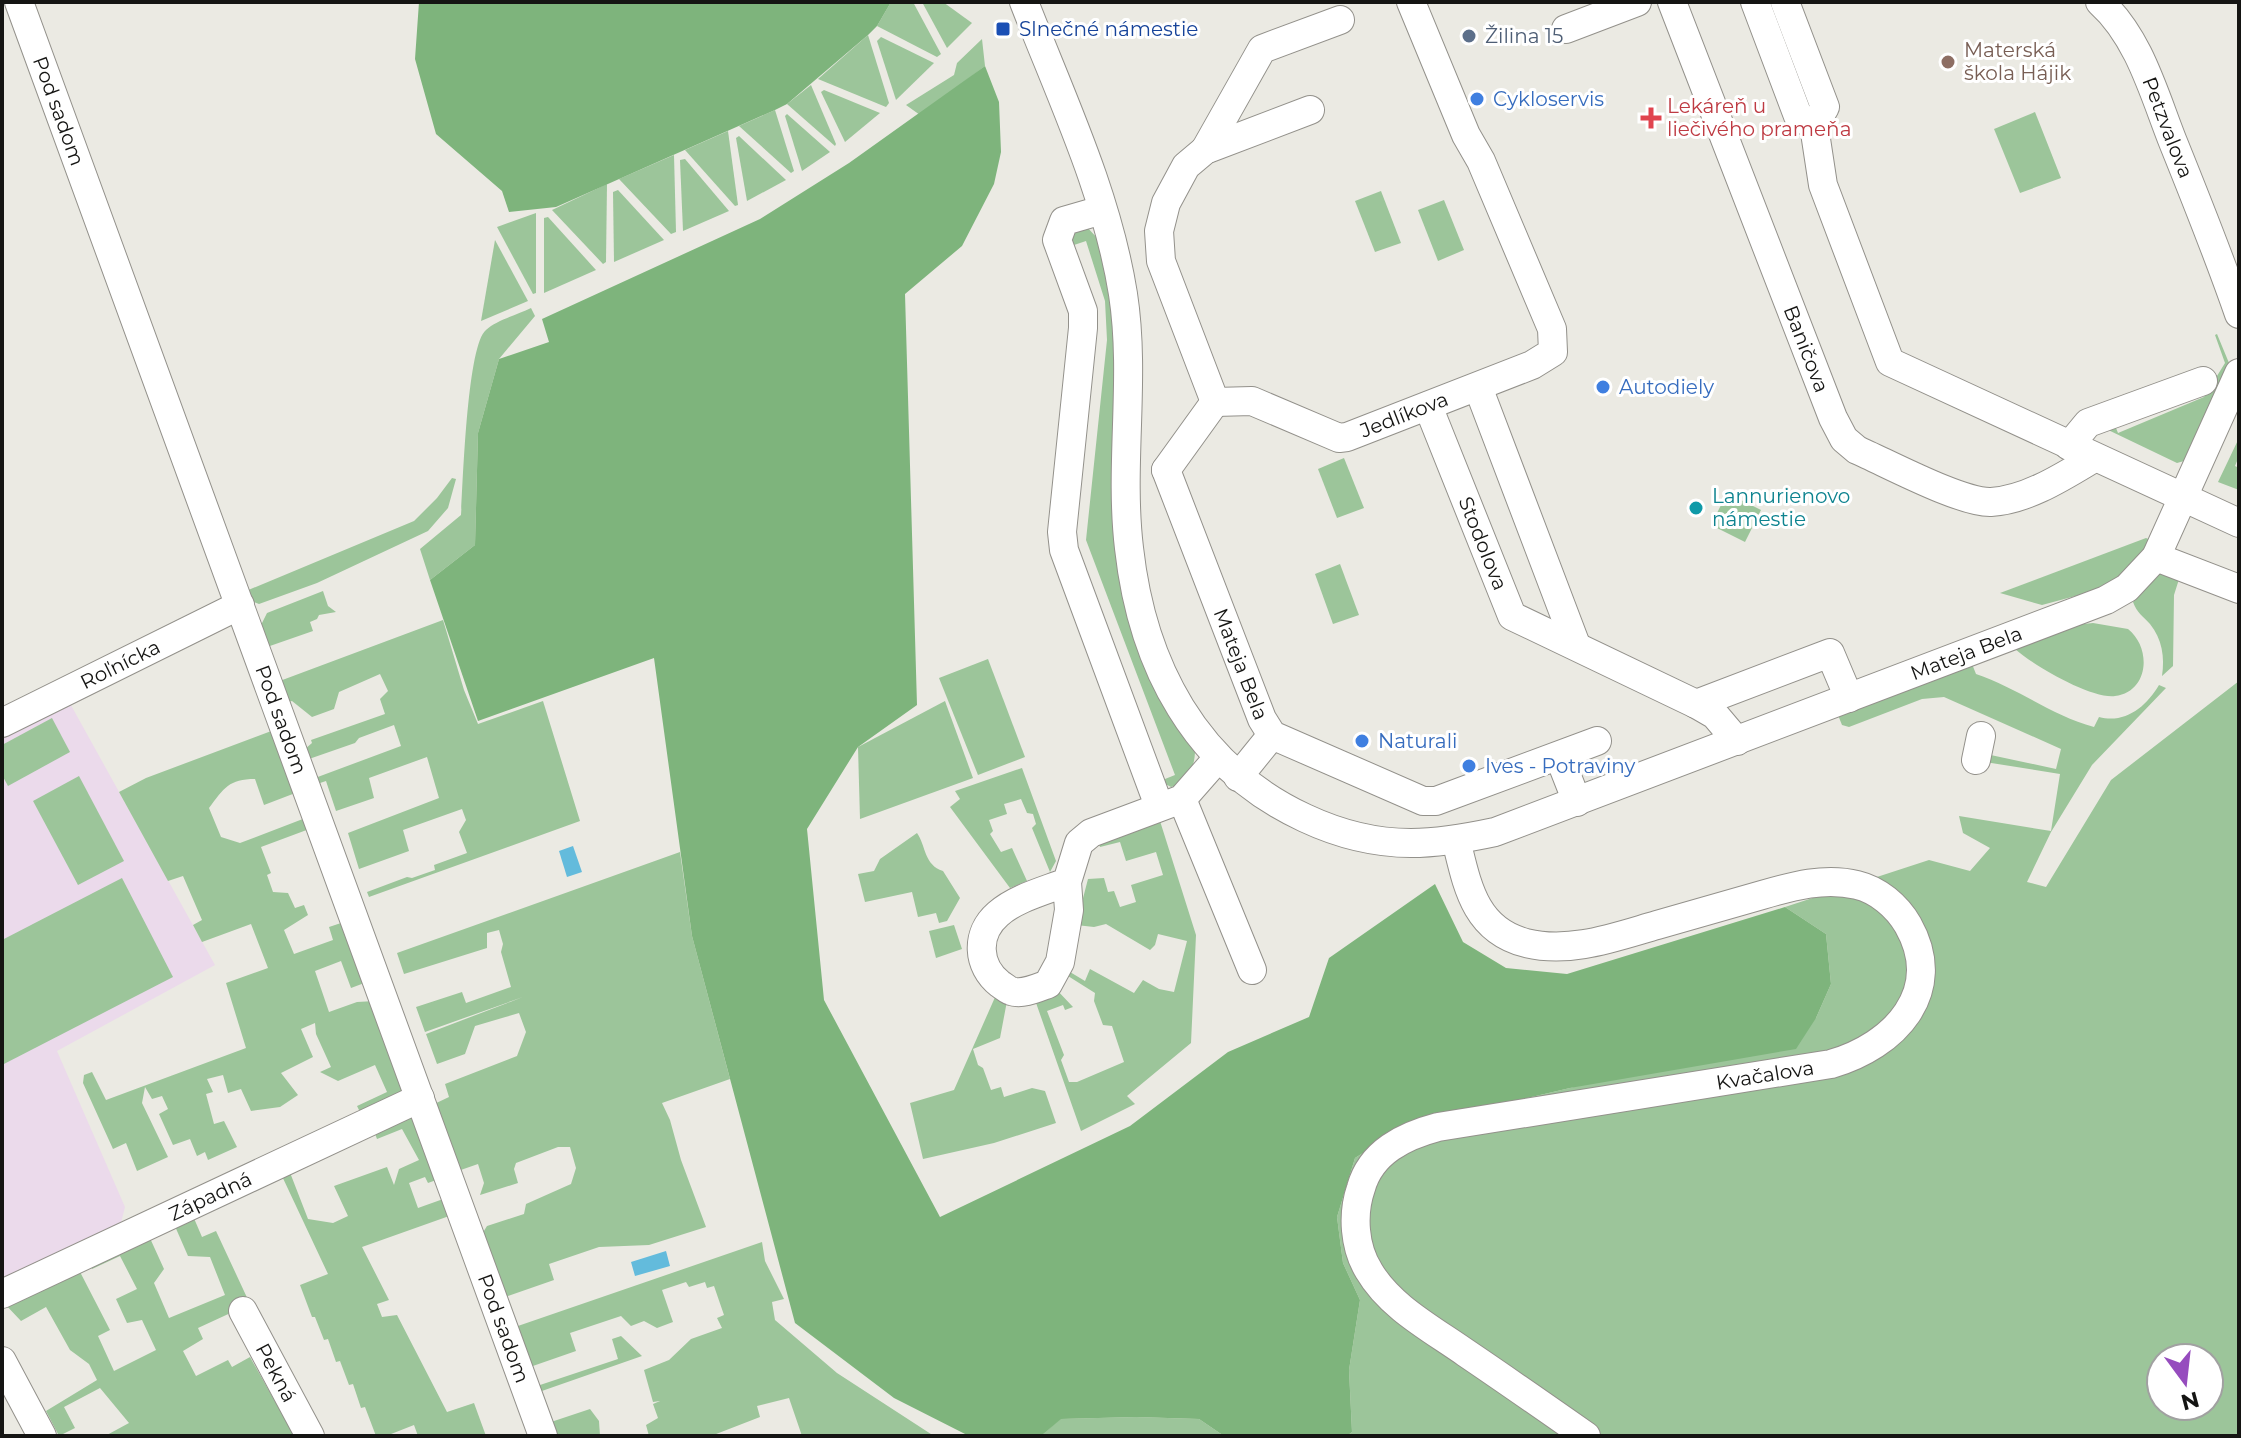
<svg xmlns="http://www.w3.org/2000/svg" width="2241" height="1438" font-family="Montserrat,sans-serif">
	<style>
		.education { fill: #ebdaeb }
		.green { fill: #9cc59a; fill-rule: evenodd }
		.forest { fill: #7eb47c }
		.water { fill: #63bbdc }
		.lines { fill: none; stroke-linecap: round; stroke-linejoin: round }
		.minor-casing { stroke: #93918b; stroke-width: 30 }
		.minor { stroke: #fff; stroke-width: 28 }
		.transit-dot { fill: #1a4fb4; stroke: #fff; stroke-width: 3 }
		.service-dot { fill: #5c6f8a; stroke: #fff; stroke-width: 3 }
		.education-dot { fill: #8d6e63; stroke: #fff; stroke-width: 3 }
		.shop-dot { fill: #3f7fe0; stroke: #fff; stroke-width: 3 }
		.health-dot { fill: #e0444e; stroke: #fff; stroke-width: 3 }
		.culture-dot { fill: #0f9aa8; stroke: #fff; stroke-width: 3 }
		.labels { text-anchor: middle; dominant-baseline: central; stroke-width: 6; stroke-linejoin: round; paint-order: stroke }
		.transit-label { font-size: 20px; fill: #164399; stroke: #fff; text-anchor: start }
		.service-label { font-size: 20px; fill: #4e5e75; stroke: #fff; text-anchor: start }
		.education-label { font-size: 20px; fill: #785e54; stroke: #fff; text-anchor: start }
		.shop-label { font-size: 20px; fill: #366cbe; stroke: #fff; text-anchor: start }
		.health-label { font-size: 20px; fill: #be3a42; stroke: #fff; text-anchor: start }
		.street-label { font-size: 20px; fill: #151513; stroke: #fff }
		.culture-label { font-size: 20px; fill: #0d838f; stroke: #fff; text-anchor: start }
	</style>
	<rect width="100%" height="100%" fill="#ebeae3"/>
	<!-- education -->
	<polygon class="education" points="67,698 215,965 57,1051 125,1207 120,1227 2,1280 2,732"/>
	<!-- green -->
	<g class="green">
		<polygon points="891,2 913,2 941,54 937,57 877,26"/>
		<polygon points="922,2 943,2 972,23 947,48"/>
		<polygon points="868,35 889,103 886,107 818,79"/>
		<polygon points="881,37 934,63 896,100 877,41"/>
		<polygon points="982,39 985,66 920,115 906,105 954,75 957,63"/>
		<polygon points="811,85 836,144 835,146 787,104"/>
		<polygon points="824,90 880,113 845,142 821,92"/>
		<polygon points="775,110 794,171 791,173 739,126"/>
		<polygon points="2035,112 2061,178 2020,193 1994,129"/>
		<polygon points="787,114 830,152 802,171 785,116"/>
		<polygon points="728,131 738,205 735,206 685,150"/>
		<polygon points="739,136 786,180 747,201 736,138"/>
		<polygon points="674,155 676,232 671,234 619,179"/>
		<polygon points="685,159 729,211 683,231 680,160"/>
		<polygon points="607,184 606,262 603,264 552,210"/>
		<polygon points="618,190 664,240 614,262 613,192"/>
		<polygon points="1381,191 1401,243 1375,252 1355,201"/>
		<polygon points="1444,200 1464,250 1438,261 1418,210"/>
		<polygon points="536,213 536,293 533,294 497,227"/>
		<polygon points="548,217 596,270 544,293 544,218"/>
		<path d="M 1085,225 L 1099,240 L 1112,316 L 1144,663 C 1158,695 1173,723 1195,750 C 1195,767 1188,783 1171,787 L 1160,781 L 1175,775 L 1086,540 L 1107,340 L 1105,301 L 1086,241 L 1068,247 L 1070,236 Z"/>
		<polygon points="495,240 528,301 481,321"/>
		<path d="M 531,308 L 535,316 L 499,359 L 478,433 L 475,545 L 430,580 L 420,549 L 461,515 C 463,485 467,345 486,330 C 497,320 517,315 531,308 Z"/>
		<polygon points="2217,334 2229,363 2184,461 2177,463 2104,428 2114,423 2118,433 2204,397 2225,363 2215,335"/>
		<polygon points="2239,438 2239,456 2235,466 2239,468 2239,490 2218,482"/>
		<polygon points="1344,458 1364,508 1337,518 1318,469"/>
		<polygon points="452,478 456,479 448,508 428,531 317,583 259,604 249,600 246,591 414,521 437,498"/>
		<polygon points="1727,493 1761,510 1745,542 1711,525"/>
		<polygon points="2146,538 2153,541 2125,576 2094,591 2042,605 2000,593"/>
		<polygon points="1340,564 1359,615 1333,624 1315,574"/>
		<path d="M 2161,573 L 2180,576 L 2174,595 L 2173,666 L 2162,676 C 2165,657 2162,639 2150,624 C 2143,616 2137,613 2133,602 L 2155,574 Z"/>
		<polygon points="323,591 328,606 336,612 319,615 317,619 310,622 313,631 267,647 261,625 267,613"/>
		<polygon points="443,620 464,690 478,724 543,701 580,821 369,897 367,892 407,877 412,878 435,870 434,865 467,853 459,832 466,820 462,809 403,830 409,851 359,869 348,833 439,798 427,757 369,778 374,798 336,811 326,781 317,784 315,778 401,746 394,725 359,738 355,743 309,759 305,749 312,743 311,740 385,714 380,699 388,691 380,674 339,692 334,709 312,717 292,701 284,703 277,682"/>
		<path d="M 2093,623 L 2128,629 C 2152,648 2149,692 2115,696 C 2091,699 2033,665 2015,649 L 2074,625 Z"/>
		<polygon points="988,659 1025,757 978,775 939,678"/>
		<path d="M 1972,664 L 1976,674 C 2018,688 2052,716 2094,727 L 2099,717 C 2125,724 2146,707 2159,685 L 2166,688 L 2092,765 L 2051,832 L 2027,882 L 2046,887 L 2111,780 L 2239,681 L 2239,1436 L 1347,1436 L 1352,1432 L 1349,1370 L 1360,1300 L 1343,1263 L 1337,1217 L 1355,1158 L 1404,1127 L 1570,1088 L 1816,1018 L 1831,984 L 1826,934 L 1785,907 L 1929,860 L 1970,871 L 1990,848 L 1963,833 L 1959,816 L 2051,831 L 2060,774 L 1985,762 L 1986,754 L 2056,769 L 2061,749 L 1944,697 L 1922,699 L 1849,727 L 1842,725 L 1838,715 ZM 2161,1358 L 2209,1358 L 2209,1406 L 2161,1406 Z"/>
		<polygon points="945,701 973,778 860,819 858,747"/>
		<polygon points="52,718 70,752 8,786 2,775 2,745"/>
		<path d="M 274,730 L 298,792 L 264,805 L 255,779 C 229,779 224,788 209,808 L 221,837 L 240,843 L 308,817 L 312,828 L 261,847 L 271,873 L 267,875 L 273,892 L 288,893 L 295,908 L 304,905 L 308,915 L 284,930 L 294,954 L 333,940 L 329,927 L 344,922 L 367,982 L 351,988 L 341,961 L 315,971 L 329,1012 L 357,1002 L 375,1001 L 405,1085 L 400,1097 L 362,1116 L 357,1106 L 387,1092 L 375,1065 L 338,1081 L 320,1072 L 331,1067 L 316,1034 L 315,1023 L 301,1029 L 313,1057 L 281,1073 L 298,1095 L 280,1107 L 251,1111 L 241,1089 L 228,1093 L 223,1075 L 207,1079 L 213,1092 L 206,1094 L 214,1124 L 224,1121 L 237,1147 L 208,1160 L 205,1152 L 197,1156 L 190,1139 L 173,1145 L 159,1114 L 168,1109 L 162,1096 L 152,1099 L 145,1087 L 142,1103 L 168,1157 L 137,1171 L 126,1143 L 113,1149 L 83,1083 L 84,1075 L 92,1072 L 106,1100 L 246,1048 L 226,983 L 268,968 L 251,924 L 202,942 L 193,925 L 202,920 L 183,876 L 168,881 L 119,792 L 146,778 Z"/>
		<polygon points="1022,768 1056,861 1050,872 1032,828 1036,824 1033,814 1027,813 1021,799 1004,804 1007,814 989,820 993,831 990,834 1001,852 1012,848 1027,881 1010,888 950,807 960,799 955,791"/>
		<polygon points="79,776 124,861 78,885 33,801"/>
		<polygon points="1160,821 1196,935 1191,1043 1127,1096 1135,1104 1081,1131 1035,1000 1055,988 1073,1007 1065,1010 1063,1005 1047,1011 1064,1055 1061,1060 1069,1082 1077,1082 1124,1062 1112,1026 1103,1025 1094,1001 1095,993 1068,976 1065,969 1085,981 1090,969 1134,993 1143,980 1159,989 1174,992 1187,941 1158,934 1155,945 1150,950 1106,924 1094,927 1076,925 1088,879 1104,878 1108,892 1114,891 1120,907 1136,902 1131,885 1163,875 1156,852 1126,861 1120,842 1100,847 1098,841"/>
		<path d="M 917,833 C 926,846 924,865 943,871 L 960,898 L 947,921 L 939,923 L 936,913 L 918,917 L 912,892 L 865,902 L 858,874 L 874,871 L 880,859 Z"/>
		<polygon points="680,852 692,936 730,1079 662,1103 670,1120 681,1160 706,1227 649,1245 599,1247 549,1264 554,1280 505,1297 482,1234 487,1226 524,1214 526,1204 571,1184 576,1168 570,1147 558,1147 516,1163 514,1169 518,1183 480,1195 484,1183 478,1164 455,1172 430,1106 449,1097 445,1084 517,1056 526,1032 519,1013 475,1026 465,1054 437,1064 426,1034 523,997 425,1032 416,1007 462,992 466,1003 511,987 501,952 503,944 499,930 487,933 487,948 404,974 397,953"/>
		<polygon points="122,878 173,977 2,1065 2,940"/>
		<polygon points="954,925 962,949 936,958 929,931"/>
		<polygon points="996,995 1007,1001 1000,1038 973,1049 978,1065 983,1068 991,1090 1001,1087 1004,1097 1032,1088 1045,1091 1056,1123 994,1143 923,1159 910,1103 954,1090"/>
		<polygon points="406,1116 418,1121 439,1179 428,1183 425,1177 409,1183 418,1208 446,1198 452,1215 362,1247 389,1300 377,1304 382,1317 397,1315 447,1412 474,1403 486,1436 418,1436 414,1425 386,1436 376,1436 365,1407 361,1408 353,1384 349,1385 340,1361 336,1362 328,1339 324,1340 315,1317 312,1317 300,1285 328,1274 281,1174 289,1170 308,1219 333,1223 348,1216 334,1186 387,1167 394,1185 399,1169 419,1160 402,1129 377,1139 374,1131"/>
		<polygon points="193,1216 202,1237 216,1231 250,1304 198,1328 203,1339 183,1351 196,1376 228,1360 232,1367 250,1357 277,1405 282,1403 300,1436 105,1436 129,1423 100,1388 64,1407 75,1428 59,1436 46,1411 97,1380 89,1364 70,1350 46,1307 21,1321 3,1302 78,1268 110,1330 98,1336 114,1371 156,1350 142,1320 127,1323 116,1299 137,1289 120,1256 92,1269 89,1263 149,1236 164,1269 154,1283 169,1318 225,1295 210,1257 188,1256 174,1224"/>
		<polygon points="762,1242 765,1261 784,1299 772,1302 775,1320 837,1373 934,1436 802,1436 789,1398 757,1406 760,1417 711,1436 649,1436 646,1425 658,1418 653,1404 660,1401 653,1402 644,1370 669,1360 691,1339 722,1328 717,1318 724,1315 714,1286 707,1288 705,1282 689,1287 686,1282 662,1290 673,1322 657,1328 644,1321 631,1326 621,1316 570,1333 576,1351 530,1367 515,1327"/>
		<polygon points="621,1336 642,1356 539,1392 537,1386 618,1359 612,1339"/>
		<polygon points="590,1409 599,1421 600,1436 556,1436 551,1422"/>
		<polygon points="1136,1417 1199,1419 1224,1436 1041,1436 1060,1419"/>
	</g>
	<!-- forest -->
	<g class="forest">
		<polygon points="419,2 891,2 877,26 868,35 787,104 775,110 556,207 509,212 502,191 436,134 415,59"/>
		<polygon points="985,66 999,102 1001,152 994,184 962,246 905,294 917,705 858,747 807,829 824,1000 940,1217 1130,1126 1228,1052 1309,1017 1329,958 1435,884 1463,942 1506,968 1567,974 1785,907 1826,934 1831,984 1816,1018 1796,1049 1570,1088 1404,1127 1355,1158 1337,1217 1343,1263 1360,1300 1349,1370 1352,1432 1347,1436 1224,1436 1199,1419 1136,1417 1061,1419 1041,1436 969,1436 894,1398 795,1323 692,936 654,658 478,721 430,580 475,545 478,433 499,359 549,342 542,319 760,219 849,163"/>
	</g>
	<!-- water -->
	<g class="water">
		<polygon points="573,846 582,872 567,877 559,851"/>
		<polygon points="666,1251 670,1266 635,1276 631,1262"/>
	</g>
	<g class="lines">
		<defs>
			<g id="minor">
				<path id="s1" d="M 19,2 L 543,1436"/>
				<path id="s2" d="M 1024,2 C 1061,97 1107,193 1123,294 C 1136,378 1119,464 1129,548 C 1142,665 1195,767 1305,818 C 1337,833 1375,843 1411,843 C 1439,843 1467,838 1495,832 L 2106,600 L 2127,588 L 2156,557 L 2239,373"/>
				<path id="s3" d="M 1672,2 L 1833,418 L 1844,439 L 1857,450 C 1887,463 1961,503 1991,502 C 2027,500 2064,476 2094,458"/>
				<polyline points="1755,2 1798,116 1814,126 1823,185 1890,362 2239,523"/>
				<polyline points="1785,2 1825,107 1814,126"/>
				<path id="s4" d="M 2100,2 C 2139,37 2154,94 2173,142 C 2196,199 2219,256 2239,314"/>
				<polyline points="1566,29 1637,2"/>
				<path id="s5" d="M 1310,110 L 1205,150 L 1186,166 L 1166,203 L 1159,231 L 1161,261 L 1215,402 L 1252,401 L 1339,438 L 1347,437 L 1532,365 L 1553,352 L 1552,329 L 1481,161 L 1466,135 L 1411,2"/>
				<polyline points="1205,150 1262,49 1340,20"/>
				<polyline points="1102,210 1064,221 1057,240 1083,311 1083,328 1062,532 1064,550 1159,806"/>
				<polyline points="1478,387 1576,645"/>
				<path id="s6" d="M 1428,406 L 1512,616 L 1696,704 L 1715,715 L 1737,741"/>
				<polyline points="2069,446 2088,423 2203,381"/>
				<path id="s7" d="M 1166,470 L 1262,719 L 1272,735 L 1423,801 L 1436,801 L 1597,741"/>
				<polyline points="1166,470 1215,402"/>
				<polyline points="2156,557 2239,589"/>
				<polyline points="1696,704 1830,653 1849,698"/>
				<path id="s8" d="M 2,723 L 240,605"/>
				<polyline points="1559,756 1577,802"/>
				<polyline points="1976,760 1981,736"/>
				<polyline points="1238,777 1272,735"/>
				<polyline points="1182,799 1252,970"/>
				<path d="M 1456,840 C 1467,884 1474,930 1526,943 C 1570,954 1615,937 1657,925 C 1692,915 1727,905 1762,895 C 1793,886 1825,877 1857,885 C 1878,890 1897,906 1908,925 C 1946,992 1894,1046 1831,1064 L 1438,1127 C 1404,1136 1371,1152 1361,1188 C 1352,1214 1354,1247 1369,1271 C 1390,1307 1432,1329 1466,1353 C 1506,1380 1546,1408 1586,1436"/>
				<path d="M 1067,882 C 1044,891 1016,898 998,914 C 975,934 977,966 1000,984 C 1002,985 1009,991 1011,991 C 1022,995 1037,988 1048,984 L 1060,962 L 1069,910 L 1067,882 L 1079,843 L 1091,833 L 1182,799 L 1218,758"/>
				<path id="s9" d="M 2,1294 L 420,1098"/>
				<path id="s10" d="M 243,1311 L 310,1436"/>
				<polyline points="2,1361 42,1436"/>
			</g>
		</defs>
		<!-- minor casing -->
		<use href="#minor" class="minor-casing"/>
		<!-- minor -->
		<use href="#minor" class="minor"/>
	</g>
	<!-- markers -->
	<rect class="transit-dot" x="995" y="21" width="16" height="16" rx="4"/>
	<circle class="service-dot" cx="1469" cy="36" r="8"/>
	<circle class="education-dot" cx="1948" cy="62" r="8"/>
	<g class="shop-dot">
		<circle cx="1477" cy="99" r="8"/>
		<circle cx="1603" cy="387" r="8"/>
		<circle cx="1362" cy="741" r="8"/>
		<circle cx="1469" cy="766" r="8"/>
	</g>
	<path class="health-dot" d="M1647 106h8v8h8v8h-8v8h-8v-8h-8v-8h8z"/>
	<circle class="culture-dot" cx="1696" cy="508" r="8"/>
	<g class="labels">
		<!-- transit labels -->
		<g class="transit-label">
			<text x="1019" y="29">Slnečné námestie</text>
		</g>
		<!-- service labels -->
		<g class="service-label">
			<text x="1485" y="36">Žilina 15</text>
		</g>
		<!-- education labels -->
		<g class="education-label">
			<text x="1964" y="50">Materská<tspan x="1964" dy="23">škola Hájik</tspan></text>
		</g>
		<!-- shop labels -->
		<g class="shop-label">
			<text x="1493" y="99">Cykloservis</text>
			<text x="1619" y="387">Autodiely</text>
			<text x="1378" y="741">Naturali</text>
			<text x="1485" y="766">Ives - Potraviny</text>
		</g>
		<!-- health labels -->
		<g class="health-label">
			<text x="1667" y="106">Lekáreň u<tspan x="1667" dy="23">liečivého prameňa</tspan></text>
		</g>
		<!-- street labels -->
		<g class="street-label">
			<text stroke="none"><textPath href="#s1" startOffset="116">Pod sadom</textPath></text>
			<text stroke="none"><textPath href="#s4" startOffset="144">Petzvalova</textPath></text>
			<text stroke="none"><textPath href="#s3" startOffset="372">Baničova</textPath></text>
			<text stroke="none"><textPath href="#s5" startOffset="590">Jedlíkova</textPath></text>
			<text stroke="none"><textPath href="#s6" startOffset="148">Stodolova</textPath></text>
			<text stroke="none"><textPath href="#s2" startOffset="1600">Mateja Bela</textPath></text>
			<text stroke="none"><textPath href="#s7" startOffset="208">Mateja Bela</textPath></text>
			<text stroke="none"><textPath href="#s8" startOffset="132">Roľnícka</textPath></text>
			<text stroke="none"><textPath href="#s1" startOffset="764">Pod sadom</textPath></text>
			<text transform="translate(1765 1075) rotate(-9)">Kvačalova</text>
			<text stroke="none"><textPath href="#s9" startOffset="230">Západná</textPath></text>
			<text stroke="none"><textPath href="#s1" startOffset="1412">Pod sadom</textPath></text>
			<text stroke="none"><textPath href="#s10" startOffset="70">Pekná</textPath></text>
		</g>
		<!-- culture labels -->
		<g class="culture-label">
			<text x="1712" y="496">Lannurienovo<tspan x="1712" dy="23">námestie</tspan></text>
		</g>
	</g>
	<!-- border -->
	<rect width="2241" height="1438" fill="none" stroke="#151513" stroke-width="8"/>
	<!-- north arrow -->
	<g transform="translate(2185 1382) rotate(165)"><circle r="38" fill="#ffffff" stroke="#a1a1a1" stroke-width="2"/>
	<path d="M0-6L14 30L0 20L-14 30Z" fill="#964cbe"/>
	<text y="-12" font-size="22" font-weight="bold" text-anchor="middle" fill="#151513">N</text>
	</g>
</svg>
